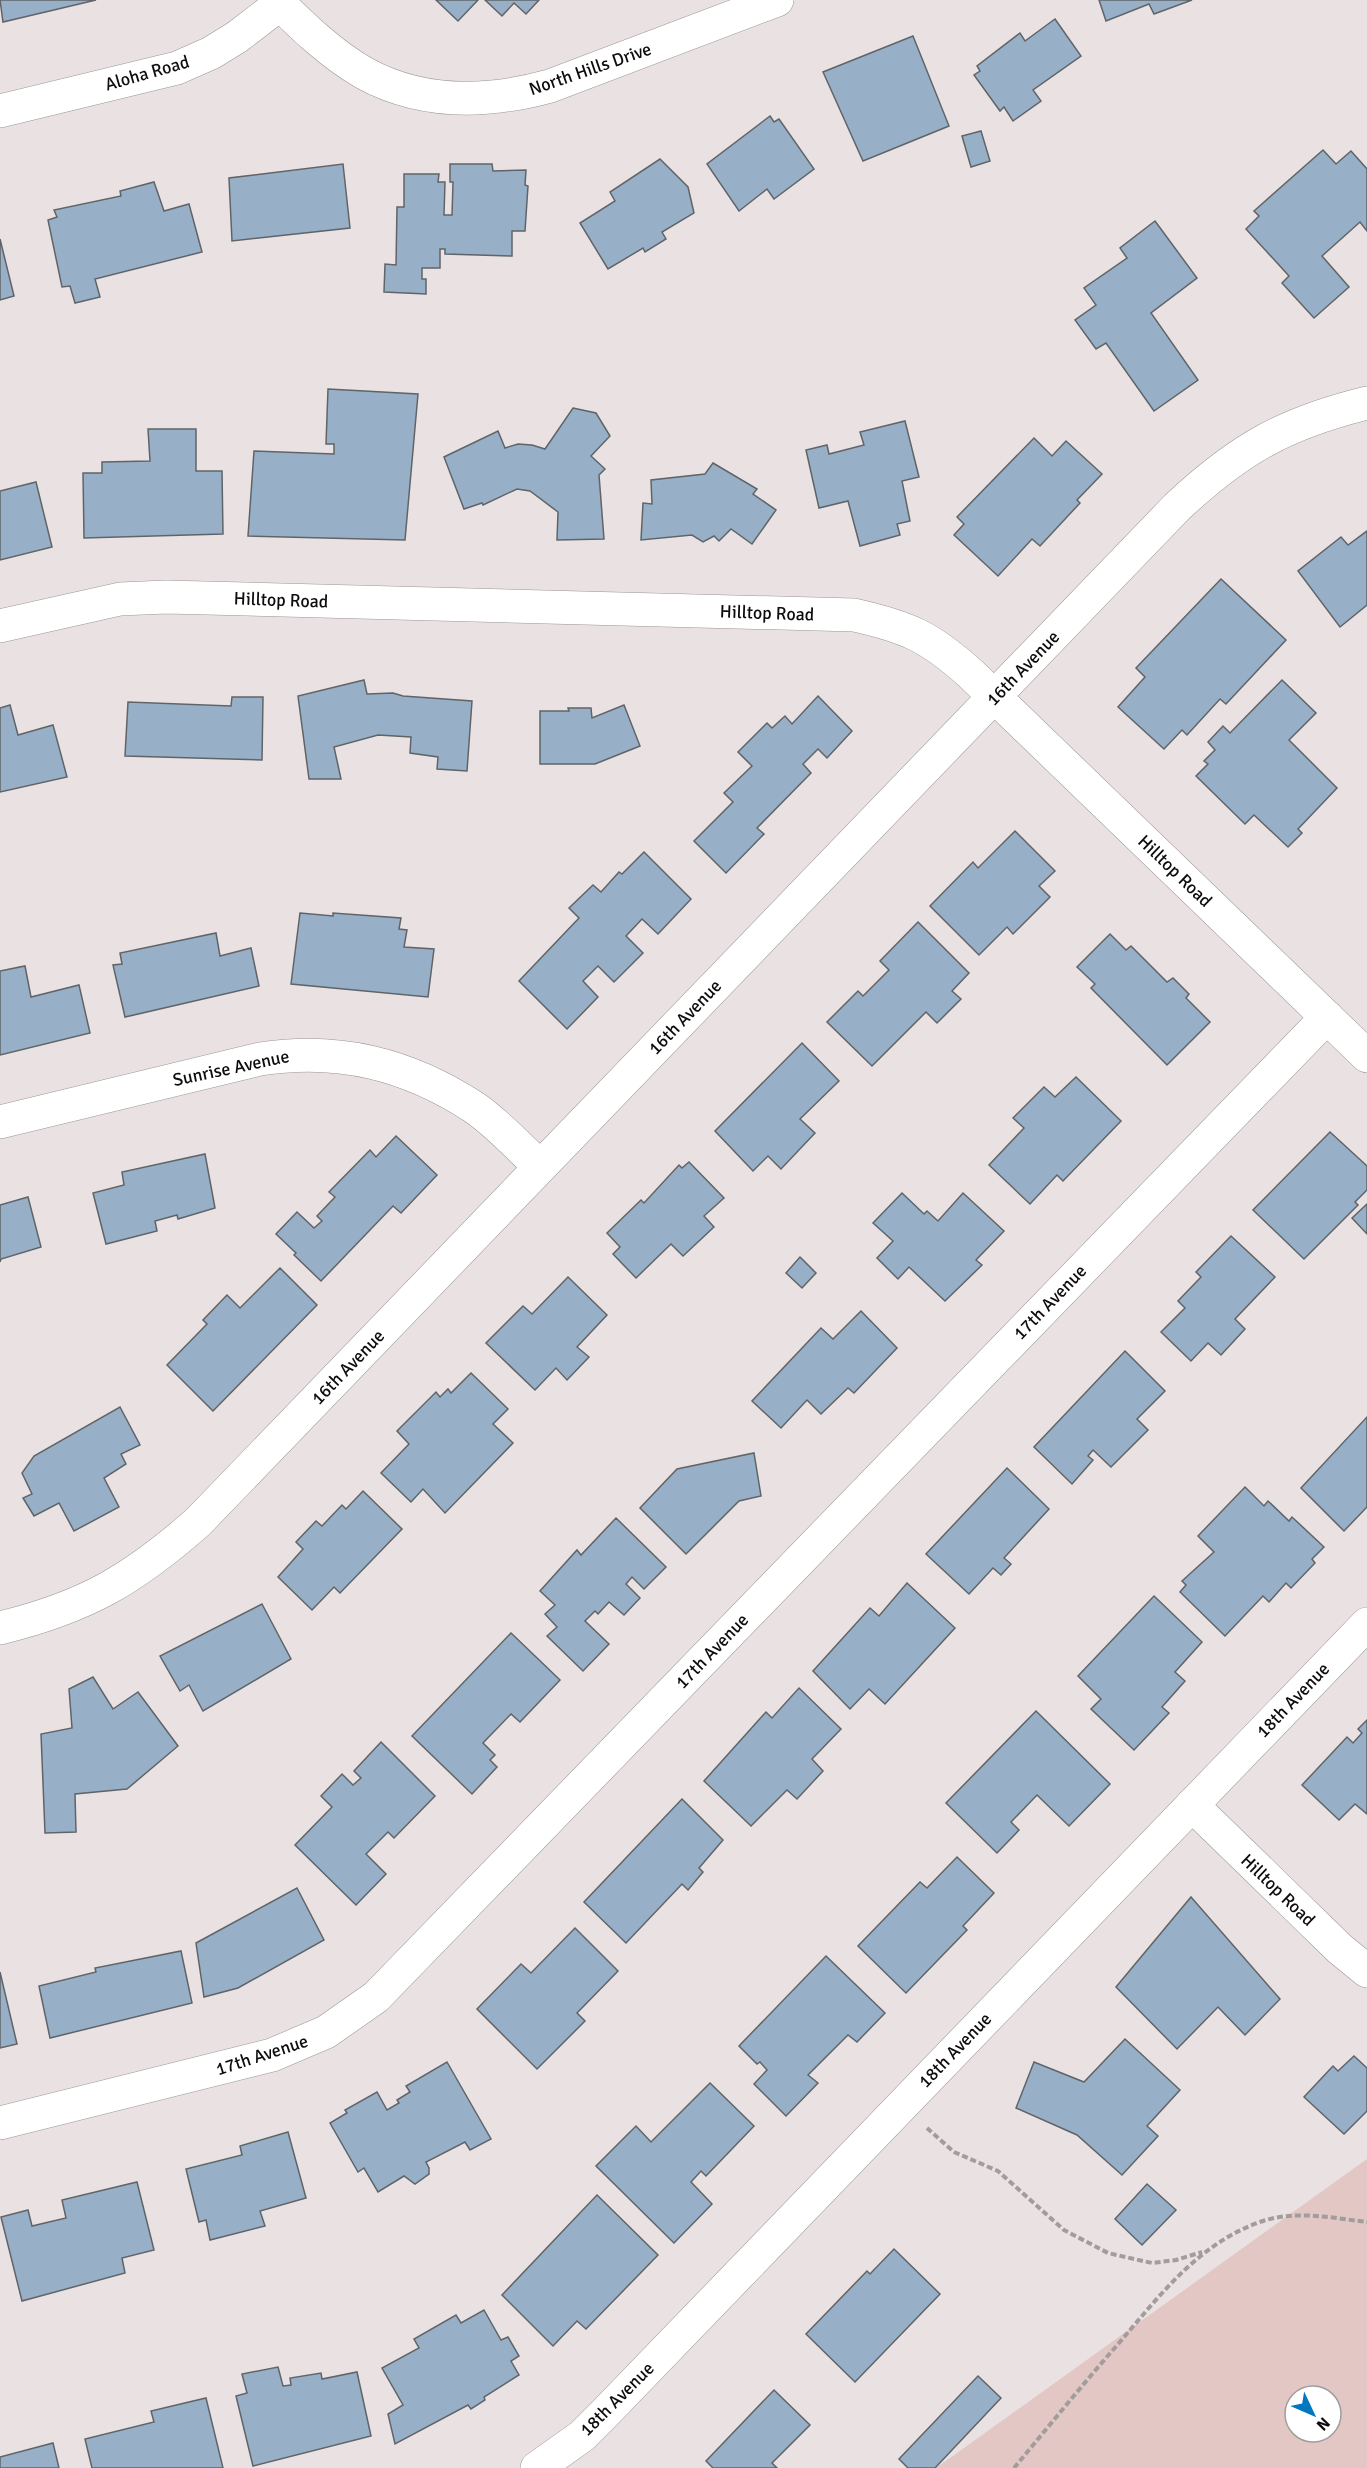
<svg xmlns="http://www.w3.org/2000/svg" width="1367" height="2468" font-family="Signika,sans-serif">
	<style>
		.green { fill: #e2c7c4; fill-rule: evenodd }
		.building { fill: #97b0c8; stroke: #606468; stroke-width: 1.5 }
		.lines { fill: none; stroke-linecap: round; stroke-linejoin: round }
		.street-casing { stroke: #9b9594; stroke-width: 34 }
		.path { stroke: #a29c9c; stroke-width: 4; stroke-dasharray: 6 3; stroke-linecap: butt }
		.street { stroke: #fff; stroke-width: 33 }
		.labels { text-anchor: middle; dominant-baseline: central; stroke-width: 4.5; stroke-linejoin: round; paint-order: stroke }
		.street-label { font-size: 18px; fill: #0e0c0c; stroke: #fff }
	</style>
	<rect width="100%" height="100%" fill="#eae2e2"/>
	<!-- green -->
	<path class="green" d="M 1367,2159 L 1367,2468 L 936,2468 ZM 1295,2396 L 1331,2396 L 1331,2432 L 1295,2432 Z"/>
	<!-- building -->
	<g class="building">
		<polygon points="0,0 96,0 3,22"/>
		<polygon points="436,0 478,0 458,21"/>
		<polygon points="485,0 539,0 526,14 514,3 502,16"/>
		<polygon points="1099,0 1192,0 1154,14 1149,4 1106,21"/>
		<polygon points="1055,19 1081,56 1033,90 1041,101 1013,121 1004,107 1000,111 974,75 980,71 977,66 1020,33 1025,41"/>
		<polygon points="913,36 949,126 863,161 823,72"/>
		<polygon points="770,116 774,122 779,119 814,169 774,199 767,189 739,211 707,164"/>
		<polygon points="981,131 990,161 971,167 962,136"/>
		<polygon points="1323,150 1336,164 1351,151 1367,169 1367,231 1360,222 1322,256 1349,287 1314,318 1282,283 1289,276 1246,229 1259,216 1254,211"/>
		<polygon points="660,159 688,187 694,213 662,232 666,239 645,252 643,248 608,269 580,223 615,201 610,192"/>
		<polygon points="343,164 350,228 232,241 229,178"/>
		<polygon points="450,164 492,164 493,171 526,170 525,185 528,186 525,231 512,231 512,256 445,254 445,249 440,249 440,268 422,268 422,279 426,279 426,294 384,292 385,264 396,265 397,207 404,207 404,174 439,174 438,182 445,182 444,215 452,215 453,182 450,182"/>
		<polygon points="154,182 164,211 189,204 202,252 95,279 100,297 75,303 70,286 62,287 48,220 57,217 54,210 121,196 120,191"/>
		<polygon points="1155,221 1197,278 1151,313 1198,380 1154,411 1106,343 1096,349 1075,320 1096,305 1084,288 1127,258 1120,248"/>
		<polygon points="0,239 14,296 0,300"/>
		<polygon points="328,389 418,394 405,540 248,536 254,451 334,454 334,444 326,444"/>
		<polygon points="573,408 596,413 610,436 591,456 605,469 599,475 604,539 557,540 558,512 530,491 517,489 483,505 482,503 464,509 444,457 498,431 505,448 518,444 532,445 545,449"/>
		<polygon points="905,421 919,477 902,481 910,521 897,524 900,535 860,546 848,501 819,508 806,450 827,445 829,454 864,445 860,432"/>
		<polygon points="148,429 196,429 196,471 222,471 223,534 84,538 83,473 102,473 102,462 150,461"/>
		<polygon points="1034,438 1052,456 1066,441 1102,474 1077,500 1080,503 1040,546 1032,539 998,576 954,535 964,524 957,517"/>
		<polygon points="713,463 757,489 753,494 776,510 752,544 731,529 719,541 714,536 703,542 692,535 641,540 643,503 652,504 651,480 705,474"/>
		<polygon points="36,482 52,547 0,560 0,491"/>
		<polygon points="1367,531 1367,605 1340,627 1298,571 1341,537 1348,545"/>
		<polygon points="1221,579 1286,640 1226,704 1220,699 1187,735 1182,730 1164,749 1118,707 1145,677 1136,668"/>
		<polygon points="364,680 367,694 393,693 403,696 472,701 467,771 437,769 438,757 410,753 411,737 378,735 334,747 341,779 309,779 298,696"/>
		<polygon points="1282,680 1316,713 1289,740 1337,788 1298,829 1302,833 1288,847 1254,815 1245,824 1196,776 1208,764 1204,761 1215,750 1208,742 1223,726 1230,733"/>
		<polygon points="818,696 852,731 827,758 818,749 803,764 811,773 757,828 764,834 726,873 694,841 733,802 724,793 752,766 738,752 767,723 772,728 785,716 792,724"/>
		<polygon points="232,697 263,697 262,760 125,756 128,702 231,706"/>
		<polygon points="10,705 18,735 53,725 67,777 0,792 0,708"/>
		<polygon points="624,705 640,746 595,764 540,764 540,711 569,711 568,708 591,708 592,718"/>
		<polygon points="1015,831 1055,871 1039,886 1050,897 1013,934 1007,927 979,955 930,906 973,862 978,868"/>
		<polygon points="644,852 691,899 658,934 642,919 626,936 643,953 614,982 598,966 583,981 598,997 567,1029 519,981 579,918 569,908 593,885 601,892 619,872 622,874"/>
		<polygon points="300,913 333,916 333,913 401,918 399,929 407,930 404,947 434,949 428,997 291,984"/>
		<polygon points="918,922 969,973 952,991 961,999 937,1023 926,1012 872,1066 827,1022 858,991 863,996 889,970 880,961"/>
		<polygon points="216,933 220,956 251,948 259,986 125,1017 113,965 122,964 120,953"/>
		<polygon points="1110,934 1126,950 1131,946 1167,982 1173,978 1189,994 1186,998 1210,1022 1167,1065 1091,988 1095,984 1077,967"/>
		<polygon points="25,966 31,997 79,985 90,1033 0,1055 0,971"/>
		<polygon points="802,1043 839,1081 800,1119 815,1133 781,1169 768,1156 753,1171 715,1131"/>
		<polygon points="1076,1077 1121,1121 1063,1181 1057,1175 1030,1204 989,1165 1024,1128 1013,1118 1044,1087 1055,1097"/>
		<polygon points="1330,1132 1367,1166 1367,1190 1355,1202 1358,1205 1304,1259 1253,1210"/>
		<polygon points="396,1136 437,1175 401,1213 393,1206 321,1281 294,1255 296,1253 276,1234 297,1212 314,1228 322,1221 317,1216 335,1197 329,1192 370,1150 376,1157"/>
		<polygon points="205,1154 215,1208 178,1219 177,1215 155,1221 157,1231 106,1244 93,1193 124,1185 122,1172"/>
		<polygon points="689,1162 724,1198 704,1216 714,1227 683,1256 671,1244 636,1278 613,1254 620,1247 607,1233 641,1200 644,1203 679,1165 682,1168"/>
		<polygon points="902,1193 924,1214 927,1211 938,1221 963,1193 1004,1231 976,1260 982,1265 945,1301 909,1267 898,1279 877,1258 893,1241 873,1223"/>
		<polygon points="28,1197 41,1247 1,1259 0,1262 0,1205"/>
		<polygon points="1367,1204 1367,1234 1352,1218"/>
		<polygon points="1231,1236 1275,1277 1235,1319 1245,1329 1221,1355 1208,1343 1191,1361 1161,1332 1185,1308 1178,1301 1201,1277 1196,1272"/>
		<polygon points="800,1257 816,1273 802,1288 786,1273"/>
		<polygon points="280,1268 317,1305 213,1411 167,1365 207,1324 203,1320 227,1295 240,1308"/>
		<polygon points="568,1277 607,1315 577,1347 589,1357 567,1380 556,1368 535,1390 486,1343 523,1306 532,1314"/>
		<polygon points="861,1311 897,1348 854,1393 848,1388 821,1414 807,1400 781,1428 752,1401 821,1328 833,1339"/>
		<polygon points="1125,1351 1165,1391 1137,1419 1148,1430 1111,1467 1093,1450 1088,1456 1093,1460 1072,1484 1034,1447"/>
		<polygon points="471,1373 508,1409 493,1424 513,1443 445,1513 423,1489 411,1502 381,1473 409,1444 397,1431 436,1392 440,1397 448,1389 451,1393"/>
		<polygon points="120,1407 140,1445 121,1454 126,1464 104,1478 119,1507 74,1531 59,1503 34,1516 23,1498 32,1494 22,1473 34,1456"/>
		<polygon points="1367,1417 1367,1507 1344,1531 1301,1488"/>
		<polygon points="754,1453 761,1496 739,1501 686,1554 640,1508 677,1469"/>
		<polygon points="1007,1468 1049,1509 1004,1558 1011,1564 1001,1575 993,1568 969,1594 926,1554"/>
		<polygon points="1245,1487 1264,1506 1268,1501 1289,1521 1292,1517 1324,1547 1312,1559 1315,1563 1291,1588 1286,1583 1269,1602 1263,1596 1225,1636 1180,1592 1186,1585 1182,1581 1214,1552 1198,1536"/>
		<polygon points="363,1491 402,1529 340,1593 334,1587 312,1610 278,1577 303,1549 296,1542 316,1521 322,1526 342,1505 346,1509"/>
		<polygon points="616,1518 666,1567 644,1589 632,1577 626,1584 640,1598 624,1615 609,1602 598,1614 595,1611 585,1621 609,1644 583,1671 547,1636 557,1627 545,1614 555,1605 540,1591 577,1550 581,1555"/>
		<polygon points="907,1583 955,1628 885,1704 869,1689 850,1709 813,1671 870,1608 879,1616"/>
		<polygon points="1154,1596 1202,1642 1175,1672 1185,1681 1162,1707 1169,1713 1134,1750 1091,1709 1101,1699 1078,1676"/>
		<polygon points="262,1604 291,1659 203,1711 189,1685 180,1691 160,1656"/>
		<polygon points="511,1633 560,1680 520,1722 511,1714 483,1743 495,1755 490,1760 497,1767 472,1794 412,1736"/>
		<polygon points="93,1677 113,1709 138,1692 178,1746 127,1789 75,1794 76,1832 45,1833 41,1734 72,1728 69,1689"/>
		<polygon points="799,1688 841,1729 812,1759 823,1771 797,1799 787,1790 751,1826 704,1781 766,1712 772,1718"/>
		<polygon points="1036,1711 1110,1784 1069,1826 1037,1795 1011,1822 1019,1830 997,1853 946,1803"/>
		<polygon points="1367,1720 1367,1814 1355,1804 1339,1820 1302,1785 1347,1737 1353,1743 1362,1733 1358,1729"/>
		<polygon points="381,1742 435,1796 394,1838 388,1832 366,1854 386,1874 356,1905 295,1845 332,1807 321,1796 342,1774 353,1785 361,1778 354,1771"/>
		<polygon points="682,1799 723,1840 699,1868 703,1872 688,1890 682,1884 626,1943 584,1902"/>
		<polygon points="957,1857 994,1893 963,1926 967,1930 906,1993 858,1946 920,1882 927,1888"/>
		<polygon points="297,1888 324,1940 238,1988 204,1997 196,1943"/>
		<polygon points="1191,1897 1280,1999 1245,2035 1218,2007 1177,2049 1116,1987"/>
		<polygon points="575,1928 618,1971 577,2013 585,2021 537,2069 477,2009 521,1964 531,1973"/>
		<polygon points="181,1951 192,2003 50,2038 39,1986 96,1972 95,1968"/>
		<polygon points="826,1956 885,2013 857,2042 848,2035 808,2075 818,2083 786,2116 754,2084 767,2070 760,2062 757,2064 739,2046"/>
		<polygon points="0,1972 17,2044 0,2048"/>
		<polygon points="1125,2039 1180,2090 1147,2126 1158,2136 1122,2175 1077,2135 1016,2108 1034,2062 1084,2082"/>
		<polygon points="1354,2056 1367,2068 1367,2111 1344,2134 1304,2097 1333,2066 1338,2071"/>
		<polygon points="447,2062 491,2139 470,2150 465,2142 426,2162 429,2168 429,2174 415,2184 404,2176 378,2192 364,2168 358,2172 330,2123 347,2113 345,2110 377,2092 387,2110 399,2103 397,2100 410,2092 406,2086"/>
		<polygon points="710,2083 754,2126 706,2176 701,2171 691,2182 712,2204 674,2243 596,2166 636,2126 651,2142"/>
		<polygon points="288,2132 306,2198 260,2211 265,2226 210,2240 206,2220 199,2222 186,2169 242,2155 240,2146"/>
		<polygon points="137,2182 154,2250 122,2258 125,2273 22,2301 1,2217 28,2210 32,2226 66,2218 62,2200"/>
		<polygon points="1147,2184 1176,2210 1142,2245 1115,2219"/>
		<polygon points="597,2195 658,2255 586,2329 577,2321 553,2346 502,2295"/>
		<polygon points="894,2249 940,2294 855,2382 806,2334 867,2271 870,2274"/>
		<polygon points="484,2310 501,2340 508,2337 519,2356 511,2361 519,2375 484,2397 485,2400 471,2409 468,2405 395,2444 388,2414 403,2405 382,2368 419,2348 414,2339 456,2315 461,2323"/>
		<polygon points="278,2367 283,2386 291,2385 290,2378 321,2373 322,2379 357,2372 371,2436 253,2466 236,2396 247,2393 242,2374"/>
		<polygon points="978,2376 1001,2398 935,2468 908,2468 899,2459"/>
		<polygon points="774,2390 810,2425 772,2463 777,2468 713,2468 706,2461"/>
		<polygon points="206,2398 223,2468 92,2468 85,2439 154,2422 151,2411"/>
		<polygon points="53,2443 59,2468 0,2468 0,2457"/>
	</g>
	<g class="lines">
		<defs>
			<g id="street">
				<path d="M 276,0 C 302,26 331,54 364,73 C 422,105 488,103 550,86 L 777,0"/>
				<polyline points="0,111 177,68 211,53 237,37 280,4"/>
				<path d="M 0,626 L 120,599 L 166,597 L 854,615 C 908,627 930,637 971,674 L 1367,1056"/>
				<path d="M 0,1122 L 260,1059 C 339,1047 408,1064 475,1108 C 498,1124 519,1147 540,1167"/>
				<path d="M 0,1628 C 86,1607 132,1580 198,1522 L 1177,507 C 1239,449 1285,423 1367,403"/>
				<polyline points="1192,1805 1340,1949 1367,1971"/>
				<polyline points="0,2123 272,2055 326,2032 376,1997 1327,1017"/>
				<polyline points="537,2468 582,2436 606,2412 1367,1624"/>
			</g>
		</defs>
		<!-- street casing -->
		<use href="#street" class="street-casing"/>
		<!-- path -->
		<g class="path">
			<polyline points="927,2128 954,2152 998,2171 1064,2230 1108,2253 1152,2263 1176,2260 1202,2252"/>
			<path d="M 1014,2468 C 1049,2426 1083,2384 1119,2343 C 1161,2294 1200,2242 1263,2221 C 1296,2210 1333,2218 1367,2222"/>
		</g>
		<!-- street -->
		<use href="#street" class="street"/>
	</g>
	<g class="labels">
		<!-- street labels -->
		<g class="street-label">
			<text transform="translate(590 69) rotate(-19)">North Hills Drive</text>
			<text transform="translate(147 73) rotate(-16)">Aloha Road</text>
			<text transform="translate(281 600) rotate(2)">Hilltop Road</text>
			<text transform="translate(767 613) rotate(2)">Hilltop Road</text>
			<text transform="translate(1023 668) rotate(-46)">16th Avenue</text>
			<text transform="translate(1175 871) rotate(44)">Hilltop Road</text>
			<text transform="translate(685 1017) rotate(-46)">16th Avenue</text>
			<text transform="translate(231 1068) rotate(-12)">Sunrise Avenue</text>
			<text transform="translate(1050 1302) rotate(-46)">17th Avenue</text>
			<text transform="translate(348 1367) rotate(-46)">16th Avenue</text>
			<text transform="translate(712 1651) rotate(-46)">17th Avenue</text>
			<text transform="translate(1293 1700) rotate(-46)">18th Avenue</text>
			<text transform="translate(1278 1890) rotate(44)">Hilltop Road</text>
			<text transform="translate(955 2050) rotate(-46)">18th Avenue</text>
			<text transform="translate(262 2055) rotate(-18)">17th Avenue</text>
			<text transform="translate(617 2399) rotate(-45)">18th Avenue</text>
		</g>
	</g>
	<!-- north arrow -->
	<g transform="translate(1313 2414) rotate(134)"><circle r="28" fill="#ffffff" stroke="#9f9e9e" stroke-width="1.5"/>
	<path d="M0-4.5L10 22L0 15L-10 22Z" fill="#0077c1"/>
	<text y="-9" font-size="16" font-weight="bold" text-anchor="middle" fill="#0e0c0c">N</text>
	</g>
</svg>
